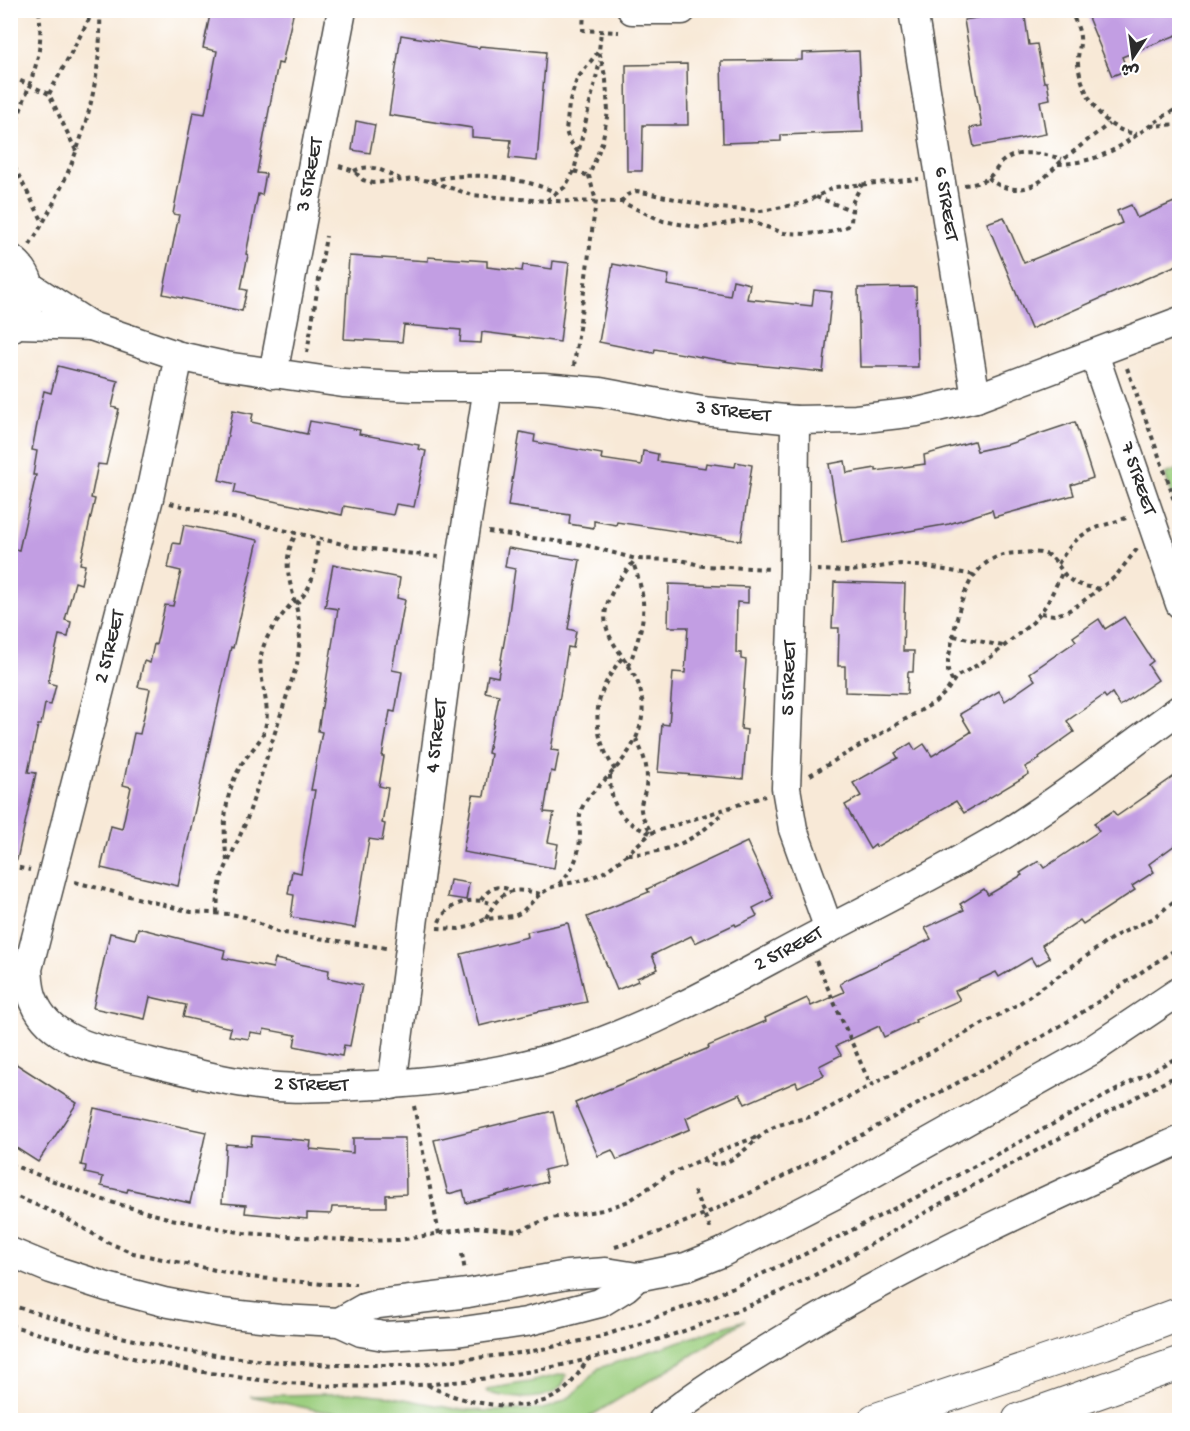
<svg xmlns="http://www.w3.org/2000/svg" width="1190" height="1431" font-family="'Gochi Hand','Playpen Sans Arabic',sans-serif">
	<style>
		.green { fill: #9ccf7f; stroke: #647d55; stroke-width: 1.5 }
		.building { fill: #c29ee3 }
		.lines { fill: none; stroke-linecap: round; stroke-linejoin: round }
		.minor-casing { stroke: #4a4845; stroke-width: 31 }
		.highway-casing { stroke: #4a4845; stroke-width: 35 }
		.path { stroke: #4a4845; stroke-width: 4; stroke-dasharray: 4.5 4.5; stroke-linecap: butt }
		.minor { stroke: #fff; stroke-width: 28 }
		.highway { stroke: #fff; stroke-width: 33 }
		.labels { text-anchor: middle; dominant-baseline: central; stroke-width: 4.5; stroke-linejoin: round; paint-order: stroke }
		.street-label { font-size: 20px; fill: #2b2b2b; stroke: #fff }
	</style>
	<rect width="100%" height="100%" fill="#fff"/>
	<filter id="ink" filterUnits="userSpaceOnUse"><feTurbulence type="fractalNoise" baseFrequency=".0167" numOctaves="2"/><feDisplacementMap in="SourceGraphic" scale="12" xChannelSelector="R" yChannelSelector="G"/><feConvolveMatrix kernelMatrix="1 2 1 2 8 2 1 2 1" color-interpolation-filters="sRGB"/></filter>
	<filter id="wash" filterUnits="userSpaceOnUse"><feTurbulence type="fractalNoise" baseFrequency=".008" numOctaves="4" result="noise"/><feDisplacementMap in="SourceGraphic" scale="24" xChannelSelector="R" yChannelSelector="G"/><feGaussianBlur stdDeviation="1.35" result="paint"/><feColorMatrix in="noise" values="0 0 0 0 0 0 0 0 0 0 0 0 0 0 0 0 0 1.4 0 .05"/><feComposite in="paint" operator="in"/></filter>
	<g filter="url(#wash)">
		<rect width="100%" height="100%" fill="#f8e9d7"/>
		<!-- green -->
		<g class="green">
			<polygon points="1179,469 1179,515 1165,474"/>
			<polygon points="745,1320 692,1355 584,1420 406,1420 321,1411 250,1396 358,1393 389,1396 455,1409 489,1411 542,1409 554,1406 573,1395 599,1368"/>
			<path d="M 563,1374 L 566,1375 C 563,1405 504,1400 486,1391 L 487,1389 L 530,1382 Z"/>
		</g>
		<g id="blocks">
			<!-- building -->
			<g class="building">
				<polygon points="211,10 294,10 282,64 278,63 257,173 266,174 262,195 258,194 246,254 248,255 241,289 247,290 242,311 163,294 179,215 173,214 193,112 205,114 217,51 203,48"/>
				<polygon points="1024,10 1029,45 1037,44 1044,82 1047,82 1050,99 1040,101 1046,134 974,147 970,128 982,126 964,20"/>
				<polygon points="1085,10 1179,10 1179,34 1122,57 1127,70 1112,76"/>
				<polygon points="401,35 479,48 480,46 546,52 537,161 509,158 511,140 472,137 472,128 389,115"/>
				<polygon points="859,51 863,132 781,135 781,141 723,143 721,61 802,60 802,53"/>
				<polygon points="687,64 688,125 643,125 642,171 627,171 626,65"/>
				<polygon points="356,121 375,125 370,153 352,150"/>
				<polygon points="1179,200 1179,264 1031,329 987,223 1004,217 1024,263 1122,223 1117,211 1131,205 1137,218"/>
				<polygon points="349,256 428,261 428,257 487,261 487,267 522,271 523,265 552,269 553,261 569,263 560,342 482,332 481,343 460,342 461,330 404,325 402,342 344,339"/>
				<polygon points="613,264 669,275 667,285 730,296 733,280 750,284 747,299 812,306 814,290 832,292 823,372 736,363 655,349 654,353 599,342"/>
				<polygon points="916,287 918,367 860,367 858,288"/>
				<polygon points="58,366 118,381 112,407 119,409 106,465 98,464 91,498 95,499 80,564 85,565 81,584 75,582 65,620 71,622 68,637 59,635 48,683 56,685 51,705 45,704 41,725 38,725 28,772 36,773 17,860 10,860 10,548 19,550 36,475 33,475 37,451 32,450 40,409 44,391 51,393"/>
				<polygon points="233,410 253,414 251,422 307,434 310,421 360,430 359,434 419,445 418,449 426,451 414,507 396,504 393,515 344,506 342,515 234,493 236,484 219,480"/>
				<polygon points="1075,422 1093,478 1071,485 1074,495 994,517 992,510 949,524 842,543 829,464 845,461 847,473 876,468 876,471 925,464 924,455 974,441 977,451 1009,444"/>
				<polygon points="520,432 535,435 534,442 602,454 601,459 641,465 643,451 658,454 657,461 705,468 706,463 735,467 736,462 752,465 741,541 617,522 616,525 594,521 594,528 569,524 570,515 508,506"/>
				<polygon points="184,525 258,540 233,648 231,647 178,886 101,868 111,826 122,829 131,787 123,785 134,733 140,734 150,689 138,687 144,661 150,663 154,644 156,645 165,605 173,606 181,571 168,568 173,543 180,544"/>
				<polygon points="508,548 580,560 568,629 576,631 573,648 568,647 551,750 559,751 555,772 551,771 544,812 554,813 548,842 558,844 554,868 463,852 473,795 484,796 491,754 488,753 499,695 485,692 488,675 498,677 508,620 515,569 505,567"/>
				<polygon points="333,565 400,578 397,598 405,600 392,670 402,672 395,712 390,711 382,757 384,757 379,786 388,788 382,823 385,824 382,841 369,839 355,928 291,917 294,895 288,894 292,871 301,873 315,790 311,790 322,732 318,731 338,609 325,607"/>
				<polygon points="834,582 905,584 903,651 914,651 913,672 908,672 907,694 845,692 845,666 838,666 839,628 832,628"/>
				<polygon points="669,584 748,587 748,603 737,602 736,653 741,653 741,659 746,660 741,729 747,730 743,779 658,772 662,724 669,725 673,672 685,673 688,627 668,627"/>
				<polygon points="1124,617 1153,661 1148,665 1158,680 1120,706 1112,693 1106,698 1104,695 1067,721 1074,732 1039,757 1040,759 1025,767 1029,774 964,813 956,801 876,847 875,845 870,849 845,805 861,796 853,783 898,758 895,753 911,743 915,750 924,744 932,756 971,732 960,714 999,691 1005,701 1035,680 1030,673 1076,641 1073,637 1099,619 1105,629"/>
				<polygon points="1179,773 1179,842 1149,864 1154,872 1132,886 1135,890 1083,924 1080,920 1042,945 1050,958 1036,966 1031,958 999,977 996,972 955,991 960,1000 915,1020 916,1022 884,1037 879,1026 836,1046 841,1055 819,1066 824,1075 798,1087 796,1082 745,1104 740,1094 686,1118 690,1129 617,1160 612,1150 598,1156 575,1103 709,1048 708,1046 766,1021 765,1018 807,998 811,1006 844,992 840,984 846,980 931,939 925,928 964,910 960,904 984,889 988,895 1022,875 1020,873 1039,861 1044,868 1099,831 1094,823 1113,811 1117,816"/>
				<polygon points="747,842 773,898 753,908 757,916 736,926 735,924 695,943 691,936 652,955 658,969 637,978 638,981 617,990 587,917 649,892 647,889"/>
				<polygon points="450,880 469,883 466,900 447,897"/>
				<polygon points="568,923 587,1002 536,1012 479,1026 461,954 528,937 527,932"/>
				<polygon points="138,928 225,950 223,958 273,968 275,959 329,970 328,978 362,985 350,1046 344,1045 342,1056 294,1046 296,1035 264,1029 263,1034 250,1032 249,1039 229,1036 231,1028 183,1017 186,1005 150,997 145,1019 93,1008 110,933 135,939"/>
				<polygon points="10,1060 77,1103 38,1162 10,1144"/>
				<polygon points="94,1108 206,1132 190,1203 128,1189 127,1192 101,1186 103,1177 85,1173 86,1166 81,1165"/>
				<polygon points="553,1111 565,1165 544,1170 547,1182 466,1203 463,1190 448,1194 434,1140"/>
				<polygon points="252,1136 311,1141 310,1149 353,1153 353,1138 405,1138 406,1194 386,1195 386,1207 332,1207 331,1214 307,1213 307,1219 245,1213 246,1205 222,1203 226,1144 251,1146"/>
			</g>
		</g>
	</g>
	<g filter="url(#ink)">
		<use href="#blocks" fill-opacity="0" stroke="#4a4845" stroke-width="1.5"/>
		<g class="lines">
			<defs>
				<g id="minor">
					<polyline points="632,10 682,10"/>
					<polyline points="913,10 976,398"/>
					<path d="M 10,258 C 37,276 37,311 10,329"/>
					<polyline points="31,287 91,326 179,356 225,366 343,383 414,387 543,387 600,392 702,411 795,420 856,419 917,412 976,398 1180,321"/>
					<polyline points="18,324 91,326"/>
					<polyline points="1094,354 1180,604"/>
					<path d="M 179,356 L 149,498 L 28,969 C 29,980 29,991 34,1001 C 51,1045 110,1052 150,1062 C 193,1073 235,1084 278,1087 C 304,1089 331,1087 356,1086 C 435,1083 512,1073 587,1047 C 666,1019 741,975 815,936 C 879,903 943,871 1005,834 C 1066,796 1122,751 1180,709"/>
					<polyline points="273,374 342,10"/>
					<polyline points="795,420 794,570 786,788 793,829 829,929"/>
					<polyline points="392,1085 461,559 488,387"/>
					<polyline points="10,1252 51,1269 107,1287 164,1302 222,1313 280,1319 339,1322 361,1332 384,1336 456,1332 526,1322 600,1303 626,1287 637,1277"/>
					<polyline points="339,1322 364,1308 378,1304 468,1293 567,1275 606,1272 637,1277 686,1267 721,1253 836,1194 1089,1052 1180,991"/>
					<path d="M 663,1420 C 701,1389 743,1364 784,1339 C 910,1262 1045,1200 1180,1140"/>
				</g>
				<g id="highway">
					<polyline points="875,1420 1103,1343 1180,1314"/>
					<polyline points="1019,1420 1180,1363"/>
				</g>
			</defs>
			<!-- minor casing -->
			<use href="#minor" class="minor-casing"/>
			<!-- highway casing -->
			<use href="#highway" class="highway-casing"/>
			<!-- path -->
			<g class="path">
				<polyline points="584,10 583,30 619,32"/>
				<path d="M 1070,10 C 1074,19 1079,27 1080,37 C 1081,46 1077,55 1078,64 C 1081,88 1097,119 1119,129 C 1124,132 1131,133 1137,134"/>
				<polyline points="12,77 49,94 77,153"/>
				<polyline points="49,94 94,10"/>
				<polyline points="1150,126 1180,124"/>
				<polyline points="578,152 569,140 566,131 569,104 577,79 598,52"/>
				<path d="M 10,155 C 13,140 16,124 21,109 C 34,70 44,54 39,10"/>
				<polyline points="10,159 43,222"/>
				<path d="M 1058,164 C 1116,162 1133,132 1180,107"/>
				<polyline points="339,166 354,171 363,180 373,183 416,179 430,181 472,195 546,201 565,187 574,171 600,61"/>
				<path d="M 354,171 C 371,162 384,172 400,179"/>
				<polyline points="574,171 589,176"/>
				<path d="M 988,178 C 1003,192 1028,193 1044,178 C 1051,172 1057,165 1064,159 C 1079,147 1094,135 1109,124"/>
				<path d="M 431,181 C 466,170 524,177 557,193"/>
				<path d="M 964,185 C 976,184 986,182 994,172 C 997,169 999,164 1003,161 C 1019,148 1045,154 1062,159"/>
				<polyline points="816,197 851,210"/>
				<polyline points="547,201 621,202 663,221 701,228 741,221 752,222 784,233 806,234 831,232 848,226 851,222 853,201 862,184"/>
				<polyline points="621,202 627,195 637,191 718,208 761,211 804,203 835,187 919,179"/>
				<path d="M 30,245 C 74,173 103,96 100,10"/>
				<polyline points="307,353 326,236"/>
				<polyline points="574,366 596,201 589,176 602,143 608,112 606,80 599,51 601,31"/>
				<polyline points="1127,368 1180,514"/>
				<polyline points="1171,498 1180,494"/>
				<polyline points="170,503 355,547 439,557"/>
				<polyline points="488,532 585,545 636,559 681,560 703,566 771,569"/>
				<path d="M 1058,564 C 1078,530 1091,530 1126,518"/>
				<polyline points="817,570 851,571 900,564 928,567 974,575"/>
				<path d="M 296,604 C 316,584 315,566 318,539"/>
				<polyline points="1041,613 1054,615 1066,612 1078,605 1115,577 1137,549"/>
				<polyline points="954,636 1003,646"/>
				<path d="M 629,666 C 644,622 650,608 633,563"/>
				<path d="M 952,681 L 948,671 L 948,660 C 958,619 961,555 1017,553 C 1026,553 1036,551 1045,554 C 1056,557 1059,569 1067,577 C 1076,586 1089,587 1101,589"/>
				<path d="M 636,739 C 644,755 649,769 646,786 C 645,794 640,802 641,810 C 642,818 648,826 651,833"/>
				<path d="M 615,770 C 589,729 592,694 623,657"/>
				<path d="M 610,775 C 610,806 621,822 650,833"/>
				<polyline points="810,775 935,702 946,692 956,677 991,657 1033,622 1047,604 1063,571"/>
				<path d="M 628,854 C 667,854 698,840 724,811"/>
				<path d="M 227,861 C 222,827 224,792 243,762 C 250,751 262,741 265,728 C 270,710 263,690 261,673 C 256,643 278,621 295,599"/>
				<polyline points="10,866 30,870"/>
				<polyline points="75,882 191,912 231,914 245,917 277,932 386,948"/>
				<path d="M 559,884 C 573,870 580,855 580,835 C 580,826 578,818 582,808 C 586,798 594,791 601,784 C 619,765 635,749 641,723 C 644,709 643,692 636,679 C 625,654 598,635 607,605 C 612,588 625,572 636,559"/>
				<path d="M 481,900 C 489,887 499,884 512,891"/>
				<path d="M 217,913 L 218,894 L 222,876 L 246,822 L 297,664 C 299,650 301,635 299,621 C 294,588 278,566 296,534"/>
				<path d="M 486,919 C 499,891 511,886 540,894"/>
				<path d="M 439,922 C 448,902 474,896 493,904"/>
				<polyline points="437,928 459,929 469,927 486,919 514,916 522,912 540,894 552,887 588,879 604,872 618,862 651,833 765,796"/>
				<polyline points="816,961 870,1084"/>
				<polyline points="414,1106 439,1234"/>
				<path d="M 703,1160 C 729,1177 752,1137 774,1127 C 790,1120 806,1120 822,1112 L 1017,1005 L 1115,936 L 1154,918 L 1180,896"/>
				<polyline points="10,1164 100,1199 171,1219 244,1233 359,1241 399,1240 477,1227 517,1231 551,1218 603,1210 629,1201 666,1176 729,1147 757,1137"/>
				<polyline points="694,1191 711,1230"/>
				<polyline points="10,1194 60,1215 109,1243 133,1253 249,1277 322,1284 356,1284"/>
				<path d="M 615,1247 C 704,1220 786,1176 867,1132 C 934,1094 1004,1060 1070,1020 C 1107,997 1142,970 1180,947"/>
				<polyline points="462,1254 465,1271"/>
				<polyline points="10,1305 108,1334 184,1351 264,1361 334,1365 412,1365 528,1352 600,1337 703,1301 803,1255 911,1200 1180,1056"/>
				<path d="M 10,1325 C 112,1357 229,1382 336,1386 C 484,1391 638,1357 773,1295 C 836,1267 894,1230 954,1196 C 1029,1154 1104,1114 1180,1074"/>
				<path d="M 428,1385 C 461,1404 530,1417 563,1391 C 574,1382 581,1369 589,1358"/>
			</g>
			<!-- minor -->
			<use href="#minor" class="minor"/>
			<!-- highway -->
			<use href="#highway" class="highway"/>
		</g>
	</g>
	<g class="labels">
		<!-- street labels -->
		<g class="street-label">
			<text transform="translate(311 175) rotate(-79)">3 STREET</text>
			<text transform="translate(945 204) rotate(81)">6 STREET</text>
			<text transform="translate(733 413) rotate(7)">3 STREET</text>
			<text transform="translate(1137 479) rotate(71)">7 STREET</text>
			<text transform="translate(111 647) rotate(-76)">2 STREET</text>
			<text transform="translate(790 678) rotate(-88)">5 STREET</text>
			<text transform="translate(438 736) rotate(-83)">4 STREET</text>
			<text transform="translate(789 950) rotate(-28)">2 STREET</text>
			<text transform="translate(311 1086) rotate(1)">2 STREET</text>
		</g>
	</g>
	<!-- margin -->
	<rect width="1190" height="1431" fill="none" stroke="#fff" stroke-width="36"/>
	<!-- north arrow -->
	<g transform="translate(1133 57) rotate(193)" stroke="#ffffff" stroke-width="4.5" paint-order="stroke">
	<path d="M0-4.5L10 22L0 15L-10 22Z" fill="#2b2b2b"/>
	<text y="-9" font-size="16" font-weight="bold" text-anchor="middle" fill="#2b2b2b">ش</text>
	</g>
</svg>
